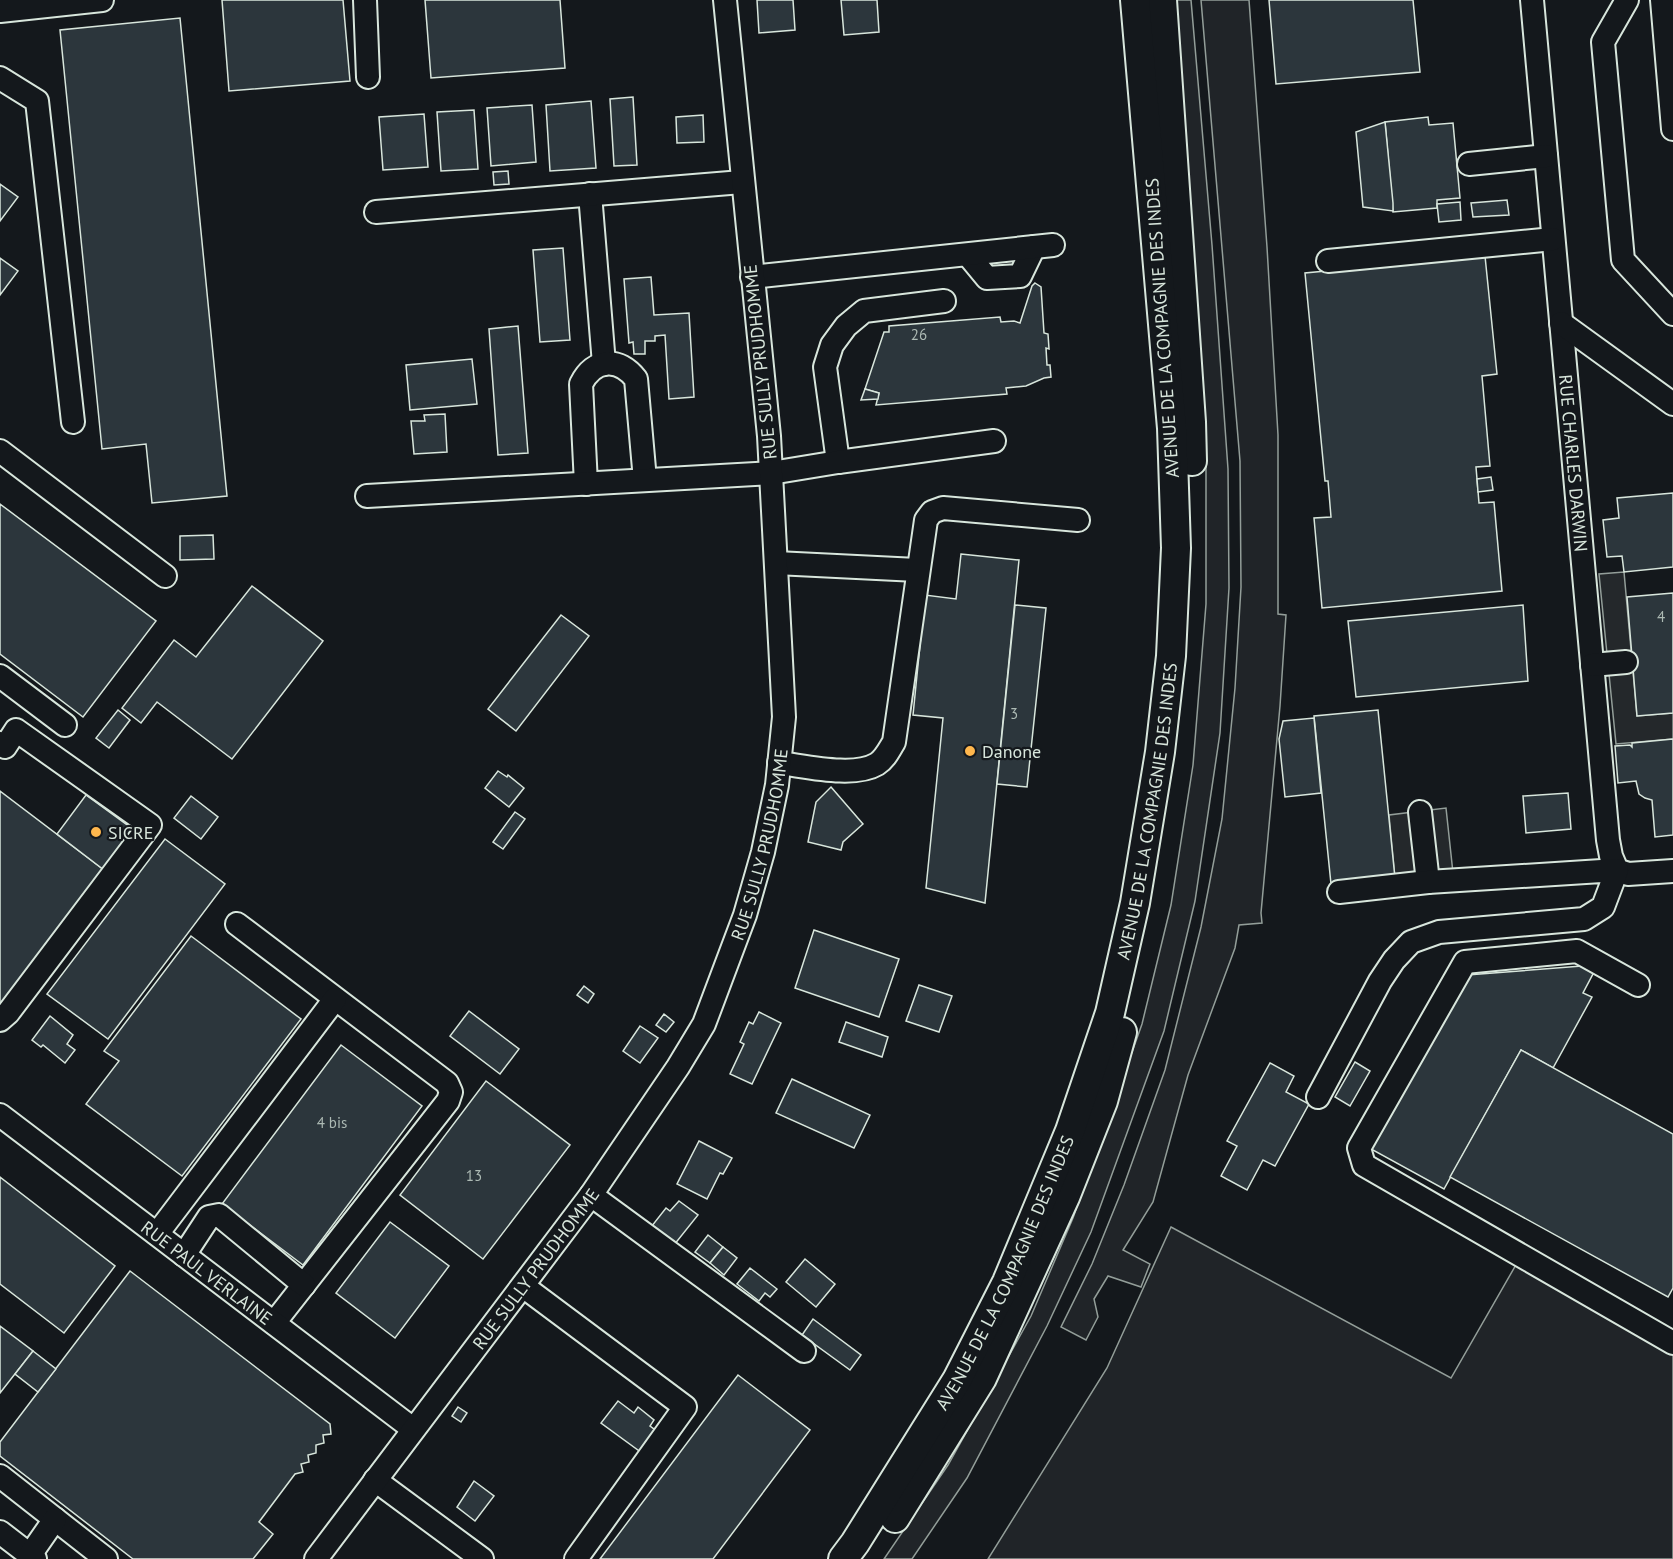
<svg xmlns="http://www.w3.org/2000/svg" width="1673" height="1559" font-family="'PT Sans',sans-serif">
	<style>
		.green { fill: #202428; stroke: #939e99; stroke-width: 1.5 }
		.parking { fill: #24282b; stroke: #939e99; stroke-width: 1.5 }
		.building { fill: #2c363c; stroke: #d8e6dc; stroke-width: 1.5 }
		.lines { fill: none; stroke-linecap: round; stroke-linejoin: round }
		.minor-casing { stroke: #d8e6dc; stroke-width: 26 }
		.major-casing { stroke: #d8e6dc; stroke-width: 32 }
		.minor { stroke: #14181c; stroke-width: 22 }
		.major { stroke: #14181c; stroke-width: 28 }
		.poi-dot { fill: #ffb74d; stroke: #14181c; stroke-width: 2 }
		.labels { text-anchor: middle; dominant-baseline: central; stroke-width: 4.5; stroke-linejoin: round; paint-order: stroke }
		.number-label { font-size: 15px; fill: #adbab4 }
		.street-label { font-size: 18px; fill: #d8e6dc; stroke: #14181c }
		.poi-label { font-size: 18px; fill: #d8e6dc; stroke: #14181c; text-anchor: start }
	</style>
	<rect width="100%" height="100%" fill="#14181c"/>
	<!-- green -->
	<g class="green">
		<polygon points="1172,0 1191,0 1212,245 1228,469 1229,588 1220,733 1195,901 1164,1031 1091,1232 1047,1326 967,1478 912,1559 884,1559 948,1465 1031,1316 1073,1218 1142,1024 1171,905 1193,765 1206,604 1206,467 1194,279"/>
		<polygon points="1201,0 1249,0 1267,247 1278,435 1278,614 1286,615 1280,706 1261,913 1262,923 1239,925 1235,948 1188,1075 1153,1202 1123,1250 1150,1264 1141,1287 1108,1276 1094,1299 1098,1317 1086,1340 1061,1327 1092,1264 1124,1185 1165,1070 1201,927 1222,819 1235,688 1241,587 1240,461"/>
		<polygon points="1171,1227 1451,1378 1517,1263 1673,1350 1673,1559 988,1559 1107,1368"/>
	</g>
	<!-- parking -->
	<g class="parking">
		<polygon points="1624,572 1637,716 1673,713 1673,739 1616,744 1599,574"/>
		<polygon points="1446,808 1453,873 1395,878 1389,815"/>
	</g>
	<!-- building -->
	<g class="building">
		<polygon points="222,0 343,0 350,81 229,91"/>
		<polygon points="425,0 560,0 565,68 431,78"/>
		<polygon points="757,0 793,0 795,30 759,33"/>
		<polygon points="841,0 877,0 879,32 844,35"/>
		<polygon points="1269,0 1413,0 1420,72 1276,84"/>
		<polygon points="180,18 227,496 152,503 146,444 102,449 60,30"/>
		<polygon points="633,97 637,165 614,166 610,99"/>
		<polygon points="591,101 596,168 550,171 546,105"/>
		<polygon points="532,105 536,162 491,166 487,108"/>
		<polygon points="474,110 478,169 441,171 437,112"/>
		<polygon points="424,114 428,167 383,170 379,117"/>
		<polygon points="703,115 704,142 677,143 676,117"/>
		<polygon points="1428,117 1429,125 1453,123 1460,198 1437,200 1437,208 1393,212 1385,122"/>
		<polygon points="1385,122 1393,203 1393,211 1363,207 1356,132"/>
		<polygon points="508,171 509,184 494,185 493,172"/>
		<polygon points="0,184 18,197 0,221"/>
		<polygon points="1507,200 1509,215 1473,217 1471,203"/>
		<polygon points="1460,202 1461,220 1439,222 1437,204"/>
		<polygon points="563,248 570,340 540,342 533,250"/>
		<polygon points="1485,256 1497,374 1482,376 1490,466 1476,467 1479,503 1494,502 1502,591 1322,608 1314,518 1331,517 1328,481 1325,481 1305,273"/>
		<polygon points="0,258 18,271 0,295"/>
		<polygon points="651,277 654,315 689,313 694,397 669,399 665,335 655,336 655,341 645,341 645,354 634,354 633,342 629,343 624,279"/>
		<polygon points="1035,283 1041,287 1044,333 1048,334 1049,349 1046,348 1047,365 1050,365 1051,377 1044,378 1026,386 1006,388 1007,394 876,405 879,393 865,389 884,332 889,332 889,326 1000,317 1001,322 1014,321 1020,323 1032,286"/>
		<polygon points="518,326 528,453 498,455 489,329"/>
		<polygon points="472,359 477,404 410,410 406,365"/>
		<polygon points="865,389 879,393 878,399 861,400"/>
		<polygon points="445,414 447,452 414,454 411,421 425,421 424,415"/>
		<polygon points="1491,477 1493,490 1478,492 1477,479"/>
		<polygon points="1673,493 1673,567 1624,572 1622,556 1607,557 1603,520 1619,518 1617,498"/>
		<polygon points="0,504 156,621 83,717 0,654"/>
		<polygon points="213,535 214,559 180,560 180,536"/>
		<polygon points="961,554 1019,560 985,903 926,888 943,718 913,715 925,595 956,599"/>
		<polygon points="252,586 323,641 232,759 157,702 141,723 122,708 174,640 196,657"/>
		<polygon points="1673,593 1673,713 1637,716 1627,597"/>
		<polygon points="1015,605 1046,608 1027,787 997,784"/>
		<polygon points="1523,605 1528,681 1356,697 1348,621"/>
		<polygon points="561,615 589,636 516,731 488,709"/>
		<polygon points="118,710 130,720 109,748 96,738"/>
		<polygon points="1378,710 1395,878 1331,884 1314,716"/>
		<polygon points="1314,718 1321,793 1285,797 1279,739 1283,721"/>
		<polygon points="1673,739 1673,835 1655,837 1652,800 1645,798 1639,794 1636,781 1618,783 1615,746 1630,745 1632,747 1632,743"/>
		<polygon points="498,771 507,777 508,775 524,788 509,807 485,788"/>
		<polygon points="831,787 863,824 843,842 841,850 808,842 816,802"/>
		<polygon points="0,791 104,870 0,1009"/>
		<polygon points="1568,793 1571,829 1526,833 1523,796"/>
		<polygon points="86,795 134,830 104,870 57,834"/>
		<polygon points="191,796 218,817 201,839 174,818"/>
		<polygon points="515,812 525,819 503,849 493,842"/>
		<polygon points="165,839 225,884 108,1039 47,994"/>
		<polygon points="814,930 899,959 879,1017 795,988"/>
		<polygon points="191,936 301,1019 182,1176 86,1104 119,1061 104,1051"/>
		<polygon points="1582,966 1594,972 1583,993 1592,997 1553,1068 1521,1050 1444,1189 1371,1149 1467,975"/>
		<polygon points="919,985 952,996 939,1032 906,1021"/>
		<polygon points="584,986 594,994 588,1003 577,995"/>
		<polygon points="469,1011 519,1049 500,1074 450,1036"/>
		<polygon points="759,1012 781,1023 752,1084 730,1074 744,1044 740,1042 749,1022 753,1024"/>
		<polygon points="664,1014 674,1022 666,1032 656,1025"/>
		<polygon points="50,1016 73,1035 67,1044 75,1050 65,1063 43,1045 41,1047 32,1040"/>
		<polygon points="846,1022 888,1037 882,1057 839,1042"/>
		<polygon points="640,1026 658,1038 640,1063 623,1051"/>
		<polygon points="341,1045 422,1106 303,1265 222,1204"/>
		<polygon points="1521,1050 1673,1134 1673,1288 1668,1297 1450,1177"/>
		<polygon points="1355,1062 1370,1071 1350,1106 1335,1097"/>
		<polygon points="1270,1063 1294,1076 1286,1092 1309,1104 1275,1166 1263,1160 1247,1190 1221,1176 1237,1146 1227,1141"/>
		<polygon points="792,1079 870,1115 854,1148 776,1113"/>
		<polygon points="486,1081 570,1145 483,1259 400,1195"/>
		<polygon points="699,1141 732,1158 723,1174 720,1173 707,1199 677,1184"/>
		<polygon points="0,1177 115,1266 64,1333 0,1284"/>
		<polygon points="679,1201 698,1215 674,1245 651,1227 666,1208 670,1211"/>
		<polygon points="390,1222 449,1266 395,1338 336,1293"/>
		<polygon points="708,1235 723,1247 710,1263 695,1252"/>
		<polygon points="723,1247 737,1258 724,1275 710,1263"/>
		<polygon points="805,1259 835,1284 816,1307 786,1282"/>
		<polygon points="750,1268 777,1289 770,1297 765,1293 759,1301 737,1284"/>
		<polygon points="130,1271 330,1424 331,1434 323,1435 324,1443 316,1445 316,1453 308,1455 309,1462 301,1464 303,1472 295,1474 259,1522 273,1534 253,1559 133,1559 0,1456 0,1442"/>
		<polygon points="813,1319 861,1355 850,1370 802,1335"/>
		<polygon points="0,1326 33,1351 0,1393"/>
		<polygon points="33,1351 56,1369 38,1392 15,1374"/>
		<polygon points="738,1375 810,1430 713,1559 600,1559"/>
		<polygon points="618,1401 634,1413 638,1407 654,1420 650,1426 658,1432 642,1453 601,1423"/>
		<polygon points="458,1407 467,1413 461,1422 452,1416"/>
		<polygon points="474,1481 494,1496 475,1521 457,1507"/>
	</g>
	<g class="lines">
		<defs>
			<g id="minor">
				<polyline points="365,0 368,77"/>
				<path id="s1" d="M 1532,0 L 1608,840 L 1611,856 L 1617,870 L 1628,874 L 1673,871"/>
				<polyline points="1627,0 1603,42 1623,260 1673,314"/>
				<polyline points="1662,0 1673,129"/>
				<polyline points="0,11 102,0"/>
				<polyline points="0,78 37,101 73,422"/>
				<polyline points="1469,164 1546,156"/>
				<polyline points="590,194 604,364"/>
				<polyline points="376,212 742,182"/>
				<polyline points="968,255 987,278 1020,276 1034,247"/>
				<polyline points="1328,261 1553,239"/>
				<polyline points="752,277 1053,245"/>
				<polyline points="1561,323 1673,404"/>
				<polyline points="0,451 165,576"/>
				<polyline points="838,462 825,367 832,345 846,326 864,311 944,301"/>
				<path d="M 586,484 L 581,384 C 594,358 619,357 636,379 L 645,480"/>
				<polyline points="367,496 771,473 838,462 994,441"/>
				<polyline points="776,563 917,570"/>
				<polyline points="1592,665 1626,662"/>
				<polyline points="0,676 65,725"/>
				<polyline points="0,743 5,747 16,730 150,825 8,1013 0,1020"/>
				<path d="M 779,763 C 805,766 854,778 877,764 C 885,759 889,750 894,742 L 926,520 L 932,512 L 943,508 L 1078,520"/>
				<polyline points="1420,812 1428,882"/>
				<polyline points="237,924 447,1083 451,1092 448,1101 274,1323"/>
				<polyline points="1638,985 1577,951 1465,962 1359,1148 1364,1165 1673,1343"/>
				<polyline points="1318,1097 1380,981 1394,960 1411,942 1439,932 1584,919 1603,907 1617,870 1428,882 1339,892"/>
				<path id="s2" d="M 0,1115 L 413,1429"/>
				<polyline points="591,1195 804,1351"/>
				<polyline points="157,1234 335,999"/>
				<polyline points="184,1255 209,1217 219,1215 304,1285"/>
				<polyline points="523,1286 685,1407 576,1559"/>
				<polyline points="0,1476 106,1559"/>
				<polyline points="375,1480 482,1559"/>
				<polyline points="0,1532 35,1559"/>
				<polyline points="30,1555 55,1519"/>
				<path id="s3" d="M 316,1559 L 591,1195 L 678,1067 L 704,1024 L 745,915 L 763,852 L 777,785 L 784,717 L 769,436 L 725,0"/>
			</g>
			<g id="major">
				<polyline points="1162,0 1191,422 1192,461"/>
				<polyline points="895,1518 982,1378 1065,1197 1103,1101 1122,1032"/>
				<path id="s4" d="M 843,1559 L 855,1543 L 957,1380 L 1007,1282 L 1070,1131 L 1110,1013 L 1135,903 L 1160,752 L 1171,656 L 1176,548 L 1172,428 L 1135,0"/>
			</g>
		</defs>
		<!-- minor casing -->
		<use href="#minor" class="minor-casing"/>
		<!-- major casing -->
		<use href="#major" class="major-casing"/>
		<!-- minor -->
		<use href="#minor" class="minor"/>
		<!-- major -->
		<use href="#major" class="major"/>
	</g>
	<!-- markers -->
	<g class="poi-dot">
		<circle cx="970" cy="751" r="6"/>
		<circle cx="96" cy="832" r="6"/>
	</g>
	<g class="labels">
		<!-- number labels -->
		<g class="number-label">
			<text x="919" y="334">26</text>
			<text x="1661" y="616">4</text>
			<text x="1014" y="713">3</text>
			<text x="332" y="1122">4 bis</text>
			<text x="474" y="1175">13</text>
		</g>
		<!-- street labels -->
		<g class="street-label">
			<text transform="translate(1162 328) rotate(-94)">AVENUE DE LA COMPAGNIE DES INDES</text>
			<text transform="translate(760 362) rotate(-96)">RUE SULLY PRUDHOMME</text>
			<text stroke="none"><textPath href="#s1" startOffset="465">RUE CHARLES DARWIN</textPath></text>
			<text stroke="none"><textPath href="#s4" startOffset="816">AVENUE DE LA COMPAGNIE DES INDES</textPath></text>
			<text stroke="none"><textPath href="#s3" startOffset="850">RUE SULLY PRUDHOMME</textPath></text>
			<text stroke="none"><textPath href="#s3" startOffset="364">RUE SULLY PRUDHOMME</textPath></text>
			<text stroke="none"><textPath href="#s2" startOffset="260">RUE PAUL VERLAINE</textPath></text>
			<text stroke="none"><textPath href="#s4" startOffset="330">AVENUE DE LA COMPAGNIE DES INDES</textPath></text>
		</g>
		<!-- poi labels -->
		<g class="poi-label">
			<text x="982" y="751">Danone</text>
			<text x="108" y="832">SICRE</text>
		</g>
	</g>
</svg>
